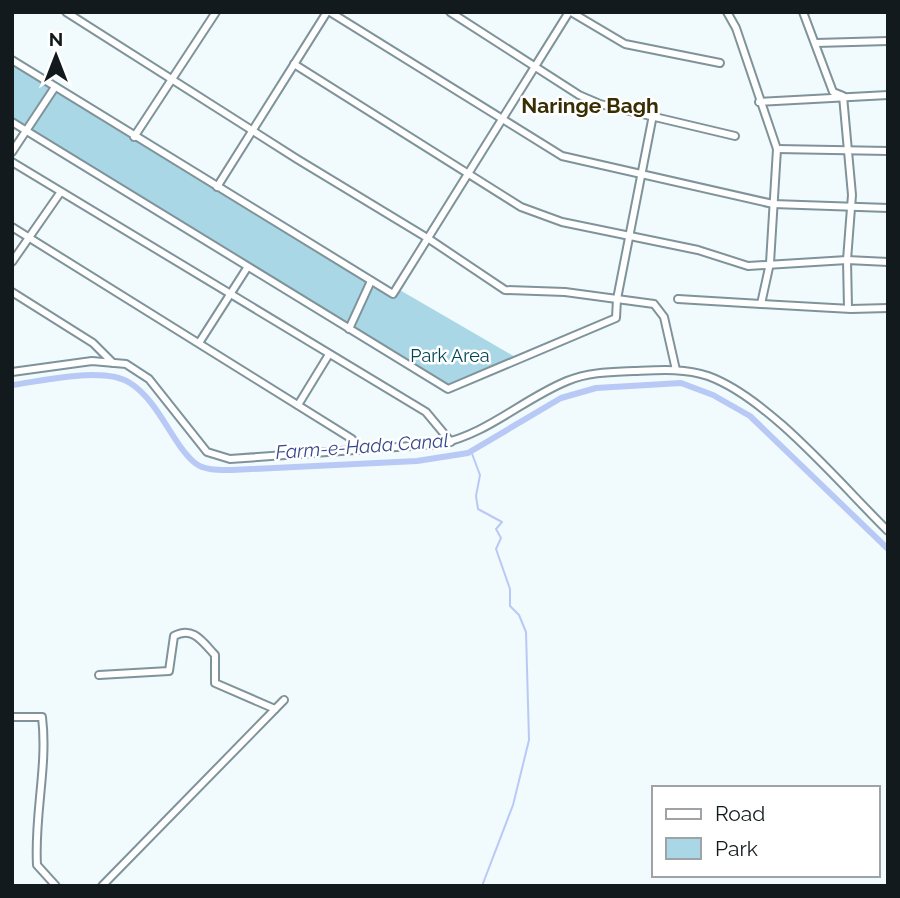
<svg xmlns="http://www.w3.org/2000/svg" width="900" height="898" font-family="Raleway,sans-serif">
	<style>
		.green { fill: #a9d7e5 }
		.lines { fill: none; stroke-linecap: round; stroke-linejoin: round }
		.stream { stroke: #b9c9f6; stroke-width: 2 }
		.canal { stroke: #b9c9f6; stroke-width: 6 }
		.minor-casing { stroke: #7f939a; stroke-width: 10 }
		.minor { stroke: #fff; stroke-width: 6 }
		.labels { text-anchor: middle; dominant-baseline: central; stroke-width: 5; stroke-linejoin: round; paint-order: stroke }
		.park-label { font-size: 18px; fill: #004555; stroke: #fff }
		.water-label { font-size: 19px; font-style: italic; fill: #374a8b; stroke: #fff }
		.quarter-label { font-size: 21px; font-weight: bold; fill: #392e03; stroke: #fff }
	</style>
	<rect width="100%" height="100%" fill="#f1fafd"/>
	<!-- green -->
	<polygon class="green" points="12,60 393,294 398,289 517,358 448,389 12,122"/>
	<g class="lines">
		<!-- stream -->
		<polyline class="stream" points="471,451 480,475 476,496 478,509 502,522 496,529 501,538 496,549 510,589 510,606 519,615 526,632 529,740 513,805 482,886"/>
		<!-- canal -->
		<path class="canal" d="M 12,385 C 43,381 104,366 130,383 C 159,401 172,444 195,463 C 205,471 221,470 232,470 L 417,461 L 468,453 L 561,398 L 596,388 L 681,383 L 713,395 L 750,416 L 888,549"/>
		<defs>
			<g id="minor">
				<polyline points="66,12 297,159 429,239 505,290 565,292 654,304 664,317 676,370"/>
				<polyline points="330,12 562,156 773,204 888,208"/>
				<polyline points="450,12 579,95 600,104 735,136"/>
				<polyline points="571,12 625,44 720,63"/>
				<polyline points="803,12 833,92 843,96 852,195 847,260 848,308"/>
				<polyline points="816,43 888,41"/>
				<polyline points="12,60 393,294 569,12"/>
				<polyline points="294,64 521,207 562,222 698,250 748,266 847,260 888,262"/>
				<polyline points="759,102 888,95"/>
				<polyline points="12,122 448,389 616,318 617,299 653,115"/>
				<polyline points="134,137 216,12"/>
				<polyline points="777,149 888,151"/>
				<polyline points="12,152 55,87"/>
				<polyline points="12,162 426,412 451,442"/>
				<polyline points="217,187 327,12"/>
				<polyline points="12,227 352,439 356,450"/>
				<polyline points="12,262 60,193"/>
				<polyline points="12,292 93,343 113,363"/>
				<polyline points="678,299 761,304 770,263 777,149 736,28 727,12"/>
				<polyline points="761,304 851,309 888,308"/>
				<polyline points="349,329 371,281"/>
				<polyline points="199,343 247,268"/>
				<path d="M 12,372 L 92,361 L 126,364 L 149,379 L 207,452 L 230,459 L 439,444 C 486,435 523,399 567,381 C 589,372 611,372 634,371 C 659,370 684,368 708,376 C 769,398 841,485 888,531"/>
				<polyline points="298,405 328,356"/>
				<path d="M 99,675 L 169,671 L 174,636 C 193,626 202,641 215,655 L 215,683 L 275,709"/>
				<path d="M 12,717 L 42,717 C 48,766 34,815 37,865 L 56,886"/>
				<polyline points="102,886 284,700"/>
			</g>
		</defs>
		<!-- minor casing -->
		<use href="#minor" class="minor-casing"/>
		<!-- minor -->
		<use href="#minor" class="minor"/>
	</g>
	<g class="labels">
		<!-- park labels -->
		<g class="park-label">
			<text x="450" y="355">Park Area</text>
		</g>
		<!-- water labels -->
		<g class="water-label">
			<text transform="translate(362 446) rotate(-4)">Farm-e-Hada Canal</text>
		</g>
		<!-- quarter labels -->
		<g class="quarter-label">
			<text x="590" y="105">Naringe Bagh</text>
		</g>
	</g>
	<!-- border -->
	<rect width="900" height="898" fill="none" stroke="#121a1d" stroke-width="28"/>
	<!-- legend -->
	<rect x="652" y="786" width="228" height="91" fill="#ffffff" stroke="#a0a3a5" stroke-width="2"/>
	<rect x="666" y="809" width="35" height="10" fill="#ffffff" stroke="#a0a3a5" stroke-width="2"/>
	<text x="715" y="821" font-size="21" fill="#121a1d">Road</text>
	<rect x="666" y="838" width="35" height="21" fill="#a9d7e5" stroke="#a0a3a5" stroke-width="2"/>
	<text x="715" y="856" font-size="21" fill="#121a1d">Park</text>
	<!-- north arrow -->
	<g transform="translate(56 56)" stroke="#ffffff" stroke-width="5" paint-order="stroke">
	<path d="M0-5L12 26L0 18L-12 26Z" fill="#121a1d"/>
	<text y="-10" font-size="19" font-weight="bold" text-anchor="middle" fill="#121a1d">N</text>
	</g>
</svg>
